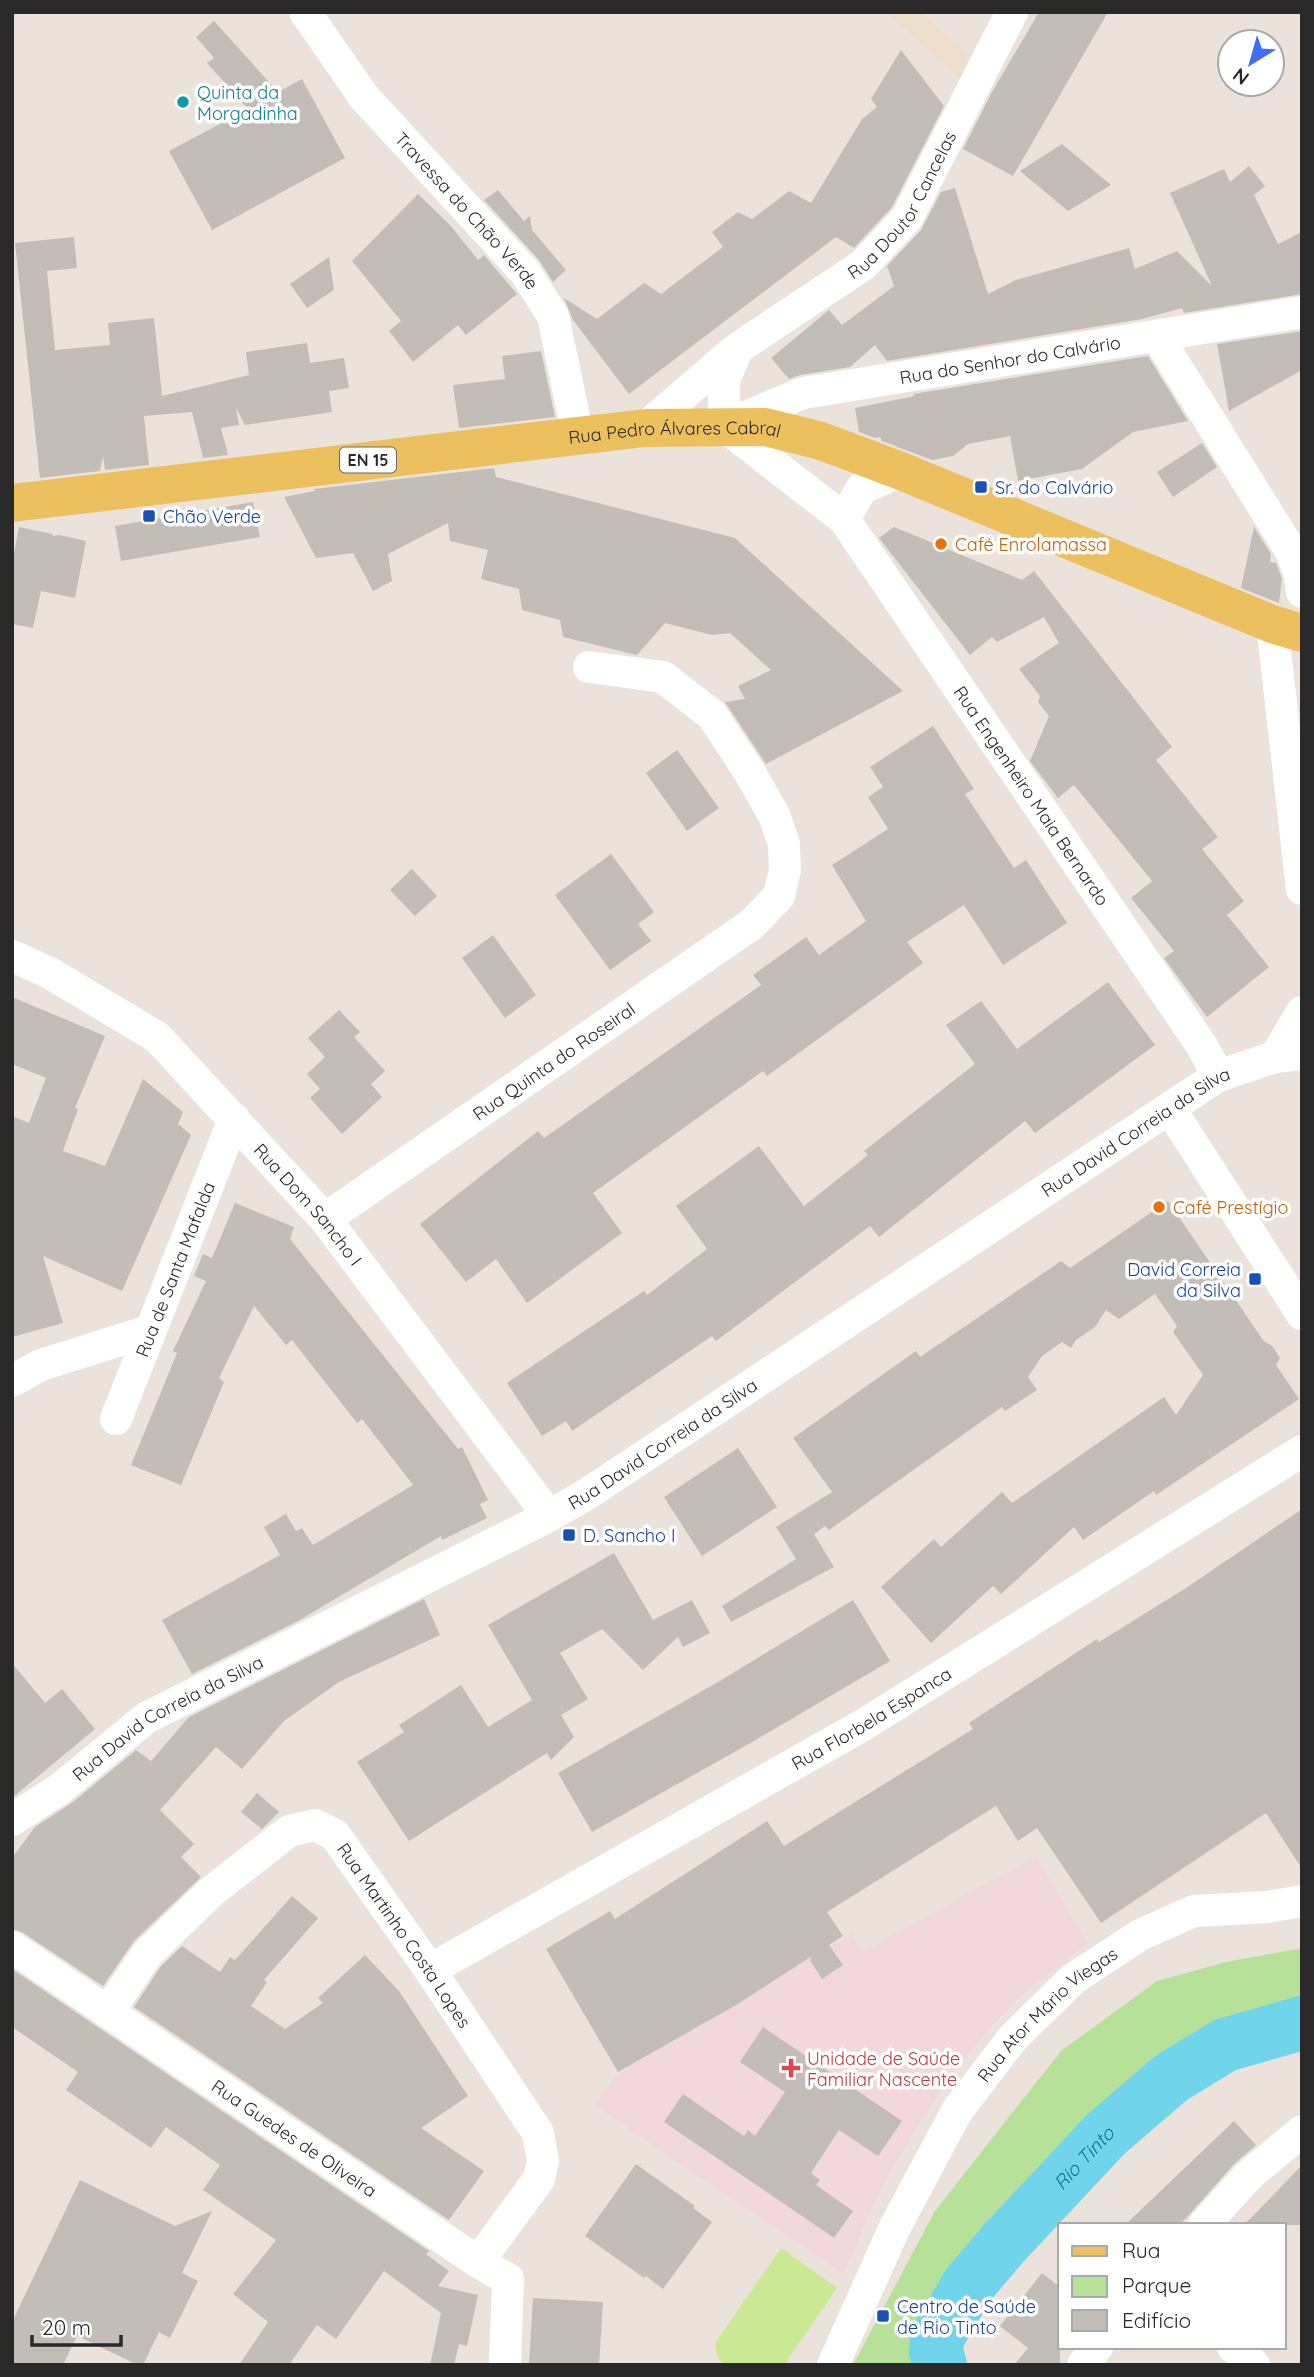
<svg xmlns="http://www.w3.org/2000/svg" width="1314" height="2377" font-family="Quicksand,sans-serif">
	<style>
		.education { fill: #eddfcb }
		.medical { fill: #f2d8dc }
		.green { fill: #b7e199 }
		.pitch { fill: #cbe895 }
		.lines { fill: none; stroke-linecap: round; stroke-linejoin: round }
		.river { stroke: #70d4eb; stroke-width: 54 }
		.building { fill: #c3bdb8 }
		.minor { stroke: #fff; stroke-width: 32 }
		.major { stroke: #edc05f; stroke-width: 38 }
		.culture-dot { fill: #0f9aa8; stroke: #fff; stroke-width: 2.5 }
		.transit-dot { fill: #1a4fb4; stroke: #fff; stroke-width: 2.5 }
		.food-dot { fill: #e8710a; stroke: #fff; stroke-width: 2.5 }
		.health-dot { fill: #e0444e; stroke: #fff; stroke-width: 2.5 }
		.labels { text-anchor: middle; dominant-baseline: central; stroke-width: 7; stroke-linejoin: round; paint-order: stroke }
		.shield { fill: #fff; stroke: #696969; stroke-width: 2 }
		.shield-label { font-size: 16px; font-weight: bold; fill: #292929 }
		.culture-label { font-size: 18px; fill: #0d838f; stroke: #fff; text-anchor: start }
		.street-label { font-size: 18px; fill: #292929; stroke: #fff }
		.transit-label { font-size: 18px; fill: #164399; stroke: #fff; text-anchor: start }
		.food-label { font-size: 18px; fill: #c56008; stroke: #fff; text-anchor: start }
		.health-label { font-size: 18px; fill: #be3a42; stroke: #fff; text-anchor: start }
		.water-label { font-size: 19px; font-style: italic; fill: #117296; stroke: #fff }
	</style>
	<rect width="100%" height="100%" fill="#ebe3db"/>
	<!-- education -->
	<polygon class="education" points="886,12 920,12 967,53 961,79"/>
	<!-- medical -->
	<polygon class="medical" points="1036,1856 1088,1943 1015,2001 959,2064 913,2133 879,2193 843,2274 594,2105 618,2073 852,1933 862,1952"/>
	<!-- green -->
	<polygon class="green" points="1302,1948 1302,2043 1268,2051 1187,2094 1082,2179 994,2286 963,2337 961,2365 853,2365 935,2211 1061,2051 1157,1981 1226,1962"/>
	<!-- pitch -->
	<polygon class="pitch" points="781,2248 837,2288 784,2365 726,2365 718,2359 715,2343"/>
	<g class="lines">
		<!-- river -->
		<path class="river" id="s1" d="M 940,2365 L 936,2352 L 937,2338 L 969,2284 L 1004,2243 L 1106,2134 L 1171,2078 L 1225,2045 L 1302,2023"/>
	</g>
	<!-- building -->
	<g class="building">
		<polygon points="1039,12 1108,12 1013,176 963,149 992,92"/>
		<polygon points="214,21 278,92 302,79 345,158 212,230 169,151 248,109 207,63 214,58 196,37"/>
		<polygon points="901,50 944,106 892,207 854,248 836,237 629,394 573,320 564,298 597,319 644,283 661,294 723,247 712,232 738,212 752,219 789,191 811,203 862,119 877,107 871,99"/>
		<polygon points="1062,144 1111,185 1068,211 1020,171"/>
		<polygon points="1249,166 1265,186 1254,195 1278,244 1302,232 1302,294 1184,313 1182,308 1142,319 887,361 875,345 850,367 800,375 789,379 771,358 829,310 842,325 894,286 887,266 921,230 941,192 955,188 988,294 1016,280 1129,248 1135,269 1177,251 1212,286 1170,193 1224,169 1230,182"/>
		<polygon points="498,190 524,221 530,216 532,230 566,270 553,282 539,260 484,200"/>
		<polygon points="418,194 450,225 478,260 484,255 517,294 466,335 458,325 413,362 389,331 401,321 352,261"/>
		<polygon points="74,237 77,268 47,271 55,350 110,345 108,323 154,318 162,396 249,375 246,352 307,343 310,363 344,358 349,388 329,391 332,412 245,425 236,408 239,425 221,428 228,455 203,458 192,412 144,416 149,465 105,470 103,456 100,471 40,478 15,243"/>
		<polygon points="329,257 334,290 307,308 290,284"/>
		<polygon points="1302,331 1302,370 1229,411 1217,344"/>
		<polygon points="541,351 555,417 459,428 453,385 505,379 502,356"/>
		<polygon points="1148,356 1188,421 1133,432 1082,469 1018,481 1010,436 968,444 953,456 932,460 882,441 880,437 875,438 859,432 855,408 915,396 913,394"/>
		<polygon points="1202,443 1217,467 1173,497 1157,472"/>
		<polygon points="494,468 496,477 735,538 903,691 766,764 725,702 745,699 738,686 771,670 730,633 712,635 665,623 637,655 563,637 560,620 522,610 519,589 481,579 488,550 450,541 448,523 388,554 392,581 373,591 353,553 316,558 284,497 315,491 314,489"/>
		<polygon points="253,502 260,537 121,561 115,526"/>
		<polygon points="19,527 52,534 53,536 59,535 86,541 75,598 41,591 33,628 12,624 12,563"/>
		<polygon points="894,527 1022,580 1034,571 1172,747 1156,760 1218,837 1202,849 1244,901 1227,915 1269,967 1207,1017 1164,958 1174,951 1131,898 1152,881 1074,785 1058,798 1030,761 1049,716 1038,702 1040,696 1019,669 1059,643 1044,617 997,642 992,637 970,655 879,538"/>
		<polygon points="1254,527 1271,554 1270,562 1276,563 1282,579 1279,603 1241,588"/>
		<polygon points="933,726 974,789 965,794 1014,868 1026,860 1067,923 1003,965 964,905 907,942 923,963 767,1076 763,1071 593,1193 622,1233 527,1303 496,1259 466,1282 420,1224 538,1131 544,1138 761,985 753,975 806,937 819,955 866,921 832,865 888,829 868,797 883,787 870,767"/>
		<polygon points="677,750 719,808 687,831 646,773"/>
		<polygon points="611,854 654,912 638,924 651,941 610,970 555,895"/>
		<polygon points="412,869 437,896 415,916 390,890"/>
		<polygon points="493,935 536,995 505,1018 462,958"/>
		<polygon points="1108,982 1155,1045 1035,1133 1025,1121 879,1237 870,1226 716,1341 712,1336 572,1431 566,1421 542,1436 507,1383 644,1291 647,1295 707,1249 676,1206 759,1146 804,1206 868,1155 864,1151 975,1064 946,1025 981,1001 1017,1049"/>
		<polygon points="12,997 105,1036 75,1108 78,1109 63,1151 105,1166 143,1079 183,1112 178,1124 191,1135 122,1291 43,1256 63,1323 12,1337 12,1116 29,1123 46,1078 12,1064"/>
		<polygon points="339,1010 360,1032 354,1037 385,1071 371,1084 382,1097 342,1134 310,1098 320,1089 307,1074 325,1057 308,1038"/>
		<polygon points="1168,1201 1263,1340 1272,1346 1280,1358 1276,1365 1299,1399 1156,1495 1154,1491 1083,1540 1074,1527 1001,1594 993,1586 931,1643 881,1587 934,1539 941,1547 1002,1492 1012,1503 1164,1397 1176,1415 1203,1375 1173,1332 1177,1326 1155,1294 1119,1319 1106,1310 1095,1327 1076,1340 1071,1348 1062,1342 1042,1356 1028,1377 1037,1390 1005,1411 1002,1407 829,1530 825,1526 814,1534 834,1567 731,1622 722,1606 796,1559 776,1527 832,1492 793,1438 916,1351 920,1357 1061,1261 1070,1268"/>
		<polygon points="235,1203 294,1227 290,1239 458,1449 462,1447 488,1500 480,1504 487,1518 442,1540 441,1536 298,1621 192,1674 162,1620 280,1555 264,1527 286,1514 296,1531 302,1528 313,1545 413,1485 362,1419 357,1423 292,1340 286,1345 254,1306 219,1378 224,1382 181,1485 131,1465 177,1353 173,1351 206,1281 194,1276 203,1254 212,1258"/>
		<polygon points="738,1448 777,1507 702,1556 664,1497"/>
		<polygon points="1302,1509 1302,1869 1266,1813 1101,1923 1037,1828 1018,1841 996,1806 827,1912 843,1936 829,1945 843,1965 822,1979 810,1960 812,1956 736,2005 618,2072 546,1949 610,1911 615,1919 767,1821 784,1846 973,1729 969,1723 1097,1639 1099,1642 1186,1588"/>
		<polygon points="614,1553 653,1620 692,1600 710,1633 683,1647 678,1637 643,1670 602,1629 560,1653 588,1699 561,1715 574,1737 551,1760 547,1753 409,1841 357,1762 404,1732 399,1725 461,1685 488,1727 532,1700 488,1625"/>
		<polygon points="424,1599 440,1635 339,1682 284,1721 242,1769 216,1747 160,1810 194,1844 181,1857 201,1877 134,1941 103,1986 22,1932 12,1929 12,1858 35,1827 73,1802 136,1750 151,1761 189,1717"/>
		<polygon points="853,1600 890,1661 754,1741 592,1832 558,1773 718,1682"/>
		<polygon points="12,1663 45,1703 62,1689 95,1729 12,1798"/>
		<polygon points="257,1793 279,1812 262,1829 241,1812"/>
		<polygon points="292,1896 318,1918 264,1980 267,1982 251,2006 285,2029 323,2003 318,1998 365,1955 399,1991 468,2096 421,2128 484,2171 449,2220 134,2007 161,1966 182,1946 220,1972 230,1957 235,1960"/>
		<polygon points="12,1969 429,2251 426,2254 449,2271 438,2286 478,2295 467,2346 459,2344 454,2365 430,2365 441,2313 384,2271 336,2339 317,2325 289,2365 239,2365 268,2322 233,2294 276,2240 203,2190 220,2165 166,2127 151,2148 66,2090 78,2072 12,2027"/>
		<polygon points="763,2027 902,2121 878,2156 839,2130 811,2173 820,2180 816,2185 853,2211 834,2238 664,2122 683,2094 744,2136 748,2130 755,2136 785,2092 740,2062"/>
		<polygon points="1234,2121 1256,2145 1234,2164 1189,2215 1179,2225 1125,2225"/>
		<polygon points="636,2164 695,2206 693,2208 712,2222 663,2289 646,2276 644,2278 585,2236"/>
		<polygon points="1302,2165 1302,2225 1244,2225 1280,2188"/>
		<polygon points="80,2180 175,2226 212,2211 182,2273 198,2281 170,2338 159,2332 143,2365 138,2365 77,2336 63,2365 12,2365 12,2322"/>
		<polygon points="1042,2273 1060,2287 1060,2365 1014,2365 1028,2348 1000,2326"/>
		<polygon points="533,2298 603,2302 599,2365 529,2365"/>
	</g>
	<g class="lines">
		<!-- minor -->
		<g class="minor">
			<path id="s2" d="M 305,12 L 364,97 L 525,272 L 553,316 L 578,436"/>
			<polyline points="1157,336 1291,551 1300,575 1302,592"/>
			<path id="s3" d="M 729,424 L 803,393 L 1302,312"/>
			<path id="s4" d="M 724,426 L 844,519 L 1202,1046 L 1218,1076"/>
			<path id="s5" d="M 724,426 L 724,380 L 738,348 L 863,265 L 907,218 L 1012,12"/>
			<polyline points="645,428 734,351"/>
			<polyline points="844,519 862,488 901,471"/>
			<polyline points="1272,624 1302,889"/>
			<path id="s6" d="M 12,956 L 48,972 L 157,1037 L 325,1219 L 549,1516"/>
			<polyline points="1275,1057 1302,1012"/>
			<polyline points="1170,1109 1302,1314"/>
			<path id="s7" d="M 325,1219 L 752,924 L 779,896 L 785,870 L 784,844 L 774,815 L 750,773 L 712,715 L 663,677 L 589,667"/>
			<polyline points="12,1381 41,1365 149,1331"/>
			<path id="s8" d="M 116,1419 L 234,1119"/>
			<path id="s9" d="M 12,1820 L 61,1788 L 146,1718 L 549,1516 L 587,1494 L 1218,1076 L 1275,1057 L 1302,1054"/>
			<path id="s10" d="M 12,1947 L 478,2262 L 508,2279 L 505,2365"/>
			<path id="s11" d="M 430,1970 L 863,1725 L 1302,1451"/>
			<path id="s12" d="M 108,2012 L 147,1954 L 211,1892 L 289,1831 L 315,1825 L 335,1835 L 430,1970 L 538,2133 L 543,2161 L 539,2179 L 478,2262"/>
			<polyline points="1204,2225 1248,2176 1302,2131"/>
			<polyline points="1233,2347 1254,2365"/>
			<path id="s13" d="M 833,2365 L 895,2227 L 957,2111 L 1012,2039 L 1073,1979 L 1140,1935 L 1194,1911 L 1267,1907 L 1302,1901"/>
			<polyline points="1083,2365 1097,2347"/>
		</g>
		<!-- major -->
		<path class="major" id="s14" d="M 12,503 L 645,428 L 765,427 L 821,441 L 901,471 L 1272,624 L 1302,633"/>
	</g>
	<!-- markers -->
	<circle class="culture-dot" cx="183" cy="102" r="7"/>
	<g class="transit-dot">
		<rect x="974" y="480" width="14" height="14" rx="3.5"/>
		<rect x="142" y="509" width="14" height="14" rx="3.5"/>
		<rect x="1248" y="1272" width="14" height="14" rx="3.5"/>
		<rect x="562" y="1528" width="14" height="14" rx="3.5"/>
		<rect x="876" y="2309" width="14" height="14" rx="3.5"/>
	</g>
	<g class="food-dot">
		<circle cx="941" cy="544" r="7"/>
		<circle cx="1159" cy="1207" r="7"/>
	</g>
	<path class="health-dot" d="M787.5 2057.5h7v7h7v7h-7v7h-7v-7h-7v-7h7z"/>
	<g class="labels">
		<!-- shield labels -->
		<rect class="shield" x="340" y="447.5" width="56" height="25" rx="5"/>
		<g class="shield-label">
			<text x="368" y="460">EN 15</text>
		</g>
		<!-- culture labels -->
		<g class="culture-label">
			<text x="197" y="92">Quinta da<tspan x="197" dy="21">Morgadinha</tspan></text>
		</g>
		<!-- street labels -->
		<g class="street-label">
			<text stroke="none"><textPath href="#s5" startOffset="303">Rua Doutor Cancelas</textPath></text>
			<text stroke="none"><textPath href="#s2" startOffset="257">Travessa do Chão Verde</textPath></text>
			<text stroke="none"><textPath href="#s3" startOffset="290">Rua do Senhor do Calvário</textPath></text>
			<text stroke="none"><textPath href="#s14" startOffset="667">Rua Pedro Álvares Cabral</textPath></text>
			<text stroke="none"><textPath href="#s4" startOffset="486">Rua Engenheiro Maia Bernardo</textPath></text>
			<text stroke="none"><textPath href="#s7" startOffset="278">Rua Quinta do Roseiral</textPath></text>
			<text stroke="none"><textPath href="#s9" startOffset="1321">Rua David Correia da Silva</textPath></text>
			<text stroke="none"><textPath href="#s6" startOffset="392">Rua Dom Sancho I</textPath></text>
			<text stroke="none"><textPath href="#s8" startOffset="161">Rua de Santa Mafalda</textPath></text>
			<text stroke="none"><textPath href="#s9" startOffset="754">Rua David Correia da Silva</textPath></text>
			<text stroke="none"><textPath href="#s11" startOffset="508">Rua Florbela Espanca</textPath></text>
			<text stroke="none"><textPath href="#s9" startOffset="187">Rua David Correia da Silva</textPath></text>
			<text stroke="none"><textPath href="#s12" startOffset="429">Rua Martinho Costa Lopes</textPath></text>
			<text stroke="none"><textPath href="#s13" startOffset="416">Rua Ator Mário Viegas</textPath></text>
			<text stroke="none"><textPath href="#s10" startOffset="341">Rua Guedes de Oliveira</textPath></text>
		</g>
		<!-- transit labels -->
		<g class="transit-label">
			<text x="995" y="487">Sr. do Calvário</text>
			<text x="163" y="516">Chão Verde</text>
			<text x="1241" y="1269" text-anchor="end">David Correia<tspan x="1241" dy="21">da Silva</tspan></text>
			<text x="583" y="1535">D. Sancho I</text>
			<text x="897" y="2306">Centro de Saúde<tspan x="897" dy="21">de Rio Tinto</tspan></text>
		</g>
		<!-- food labels -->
		<g class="food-label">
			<text x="955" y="544">Café Enrolamassa</text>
			<text x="1173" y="1207">Café Prestígio</text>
		</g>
		<!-- health labels -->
		<g class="health-label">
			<text x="807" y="2058">Unidade de Saúde<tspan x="807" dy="21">Familiar Nascente</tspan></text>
		</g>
		<!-- water labels -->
		<g class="water-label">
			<text stroke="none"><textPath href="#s1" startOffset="261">Rio Tinto</textPath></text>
		</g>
	</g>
	<!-- border -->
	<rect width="1314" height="2377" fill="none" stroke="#292929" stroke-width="28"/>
	<!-- legend -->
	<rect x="1058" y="2223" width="228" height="126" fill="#ffffff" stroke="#a9a9a9" stroke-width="2"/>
	<rect x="1072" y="2246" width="35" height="10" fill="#edc05f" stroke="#a9a9a9" stroke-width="2"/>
	<text x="1122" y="2258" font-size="21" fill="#292929">Rua</text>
	<rect x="1072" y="2276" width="35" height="21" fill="#b7e199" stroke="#a9a9a9" stroke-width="2"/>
	<text x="1122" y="2293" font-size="21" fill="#292929">Parque</text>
	<rect x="1072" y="2310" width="35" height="21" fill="#c3bdb8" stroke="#a9a9a9" stroke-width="2"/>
	<text x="1122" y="2328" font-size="21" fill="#292929">Edifício</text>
	<!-- north arrow -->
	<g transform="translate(1251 63) rotate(217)"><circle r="33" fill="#ffffff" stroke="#a9a9a9" stroke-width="2"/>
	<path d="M0-5L12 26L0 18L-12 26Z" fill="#3e6ff5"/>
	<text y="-10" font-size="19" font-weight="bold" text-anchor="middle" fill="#292929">N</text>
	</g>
	<!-- scale -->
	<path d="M32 2335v10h89v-10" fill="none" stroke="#292929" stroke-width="3.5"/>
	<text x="42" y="2335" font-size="21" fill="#292929" stroke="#ffffff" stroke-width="5" paint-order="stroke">20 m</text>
</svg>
